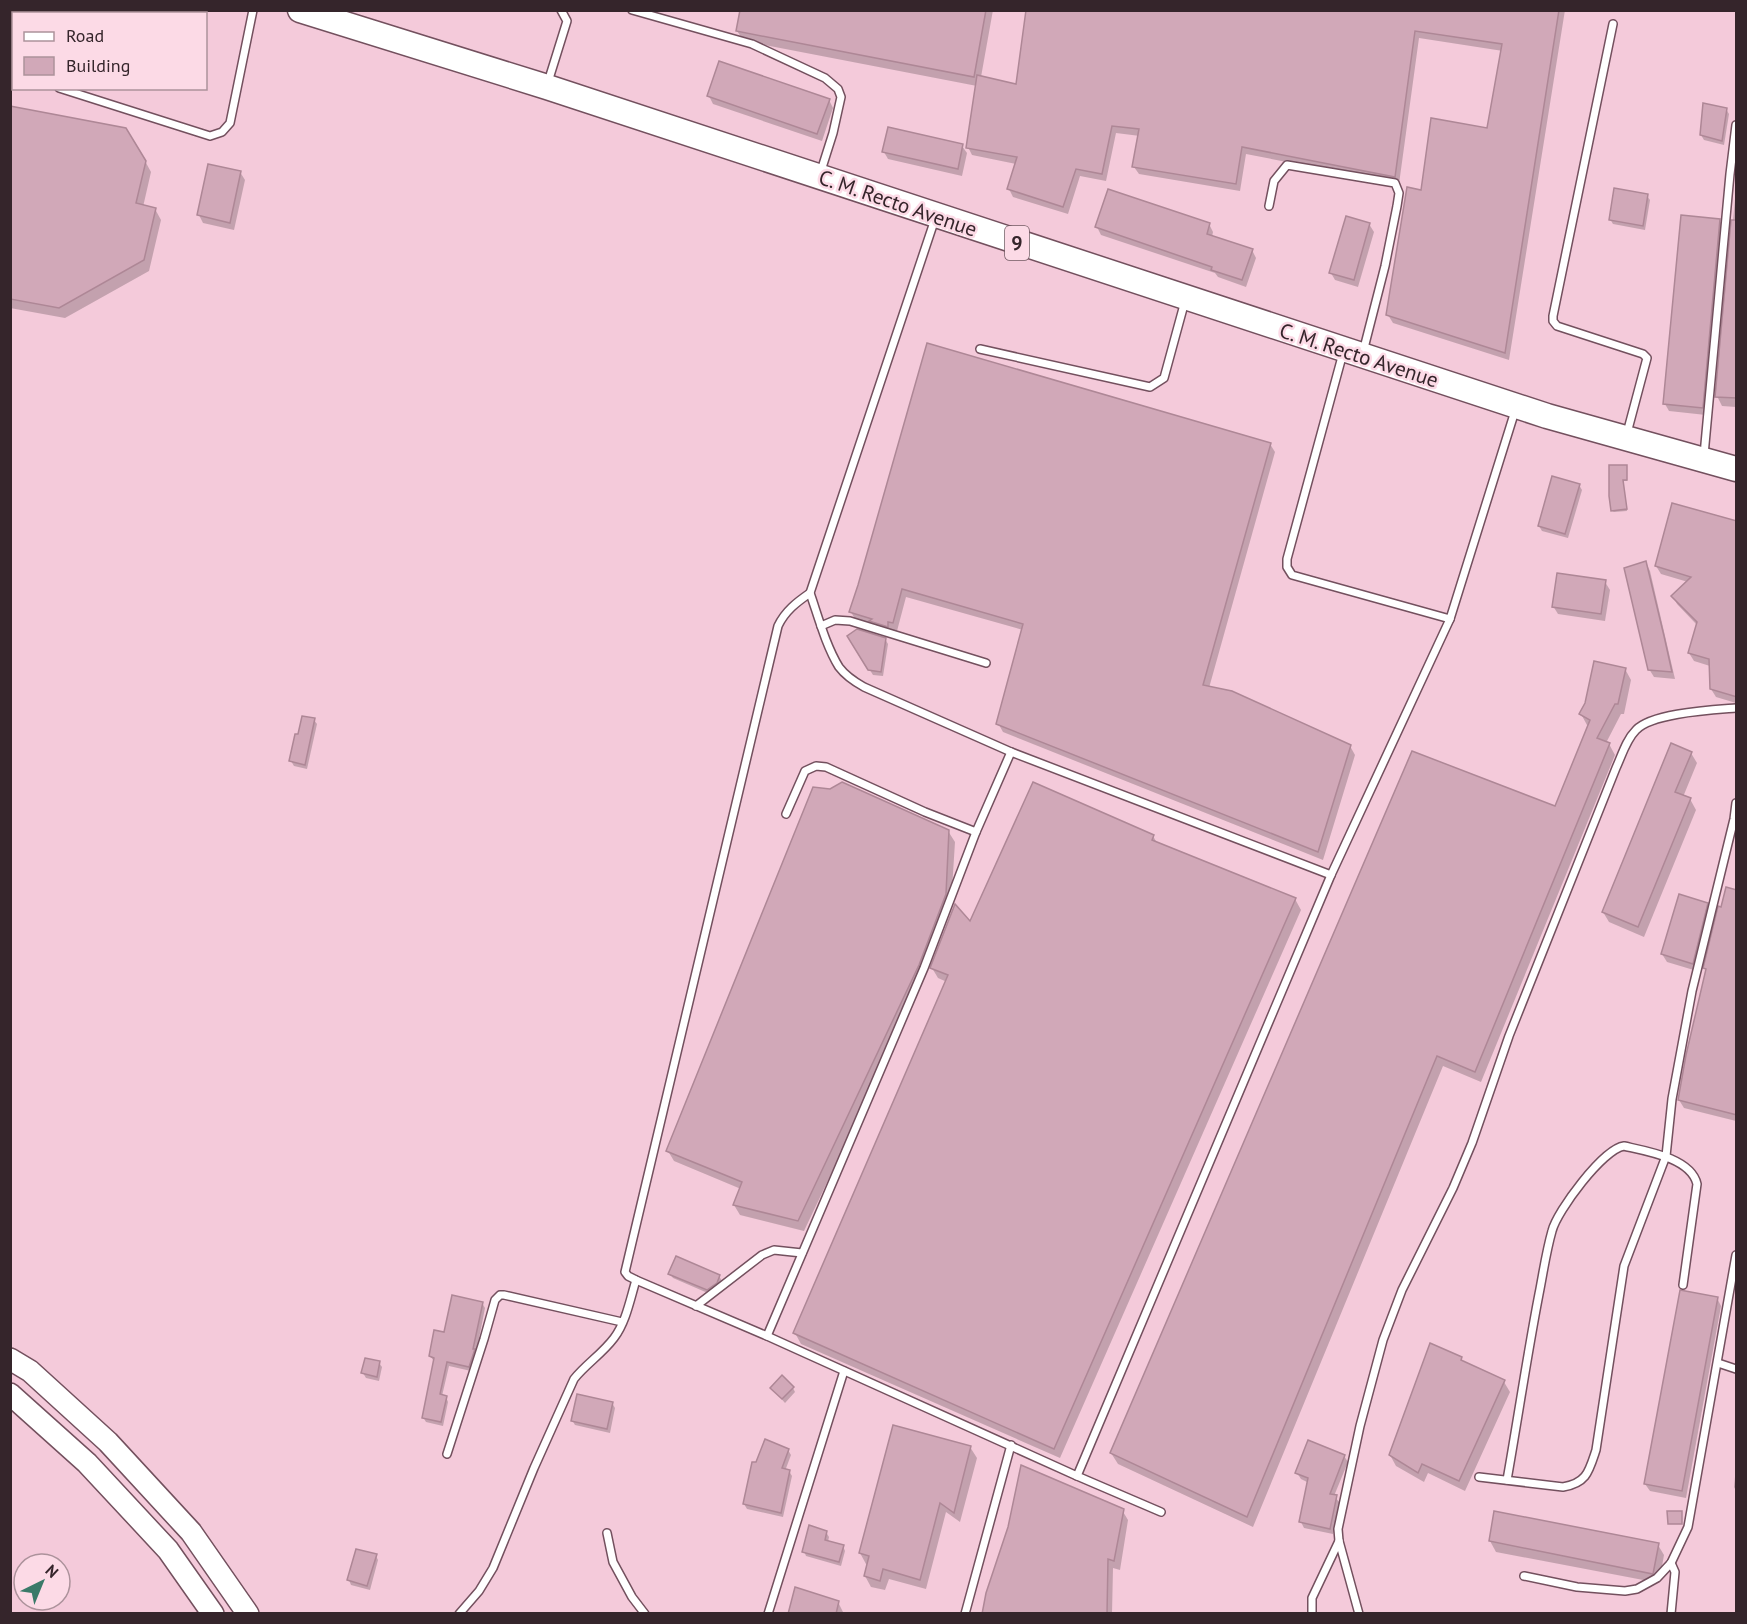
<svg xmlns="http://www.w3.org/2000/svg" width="1747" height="1624" font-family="'PT Sans',sans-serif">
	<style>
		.shadow { fill: #0003 }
		.building { fill: #d1a8b8; stroke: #ae8796; stroke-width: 1.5 }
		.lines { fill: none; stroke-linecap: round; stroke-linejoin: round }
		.lane-casing { stroke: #73505e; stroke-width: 10 }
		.primary-casing { stroke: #73505e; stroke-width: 24 }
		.highway-casing { stroke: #73505e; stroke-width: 27 }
		.lane { stroke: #fff; stroke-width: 7 }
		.primary { stroke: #fff; stroke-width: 21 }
		.highway { stroke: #fff; stroke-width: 24 }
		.labels { text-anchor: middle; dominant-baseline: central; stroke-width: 5; stroke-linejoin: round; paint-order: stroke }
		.shield { fill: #fcdae6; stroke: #715b63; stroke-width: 1.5 }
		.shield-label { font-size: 20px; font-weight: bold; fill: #35252b }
		.street-label { font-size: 21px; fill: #35252b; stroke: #fcdae6 }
	</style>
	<rect width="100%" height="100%" fill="#f4cada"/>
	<!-- shadow -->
	<g class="shadow">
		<polygon points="741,10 993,10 981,77 1017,85 1028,10 1565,10 1509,360 1393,323 1388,315 1423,192 1488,130 1503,51 1419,38 1399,184 1246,154 1240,191 1139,174 1134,167 1140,136 1116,133 1106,181 1080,176 1068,214 1013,197 1009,189 1016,164 972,155 968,147 977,86 744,41 737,31"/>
		<polygon points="709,96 829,100 833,108 822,141 713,104"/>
		<polygon points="10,107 145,161 151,172 143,207 155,209 161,220 149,271 65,318 10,308"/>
		<polygon points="1726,109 1729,114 1724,145 1704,140 1701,135"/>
		<polygon points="962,146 967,153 962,176 888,159 884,152"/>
		<polygon points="240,172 245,180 234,230 203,223 199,215"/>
		<polygon points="1736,188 1736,407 1722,406 1717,396"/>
		<polygon points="1647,196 1650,200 1645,230 1613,224 1610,219"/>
		<polygon points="1719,220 1724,228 1706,415 1669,411 1665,404"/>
		<polygon points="1209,224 1213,232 1212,237 1252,250 1256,258 1246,287 1218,277 1215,273 1101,235 1097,227"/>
		<polygon points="1369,224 1374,232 1358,287 1335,280 1331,273"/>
		<polygon points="1270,444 1275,452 1209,688 1350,746 1355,755 1323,860 1003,732 998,723 1023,630 906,597 897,631 893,630 892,634 856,621 851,612 860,585"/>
		<polygon points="1627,468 1627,481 1623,481 1627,511 1614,512 1612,511"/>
		<polygon points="1579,485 1582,490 1568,538 1542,531 1539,526"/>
		<polygon points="1736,523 1736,703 1716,697 1711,689 1710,666 1694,661 1689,653 1697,625 1677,604 1673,596 1688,582 1661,574 1656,566"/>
		<polygon points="1646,563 1650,571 1675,679 1654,677 1649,669"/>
		<polygon points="1605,582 1610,590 1605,621 1558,614 1553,606"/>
		<polygon points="849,636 885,639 888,644 883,676 873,675"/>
		<polygon points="1625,669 1631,680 1624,714 1621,714 1606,743 1609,744 1615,755 1481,1082 1443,1066 1253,1527 1118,1464 1111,1453 1556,808 1590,726 1587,725 1581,714"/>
		<polygon points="314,720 317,724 307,769 294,766 291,761"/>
		<polygon points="1691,753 1697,763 1683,797 1690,799 1696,810 1644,937 1609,922 1603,912"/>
		<polygon points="948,831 955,842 951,905 925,976 804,1231 740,1215 734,1205 741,1189 674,1161 668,1151"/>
		<polygon points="1153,836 1157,843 1295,899 1301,910 1060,1458 801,1344 795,1333 947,982 938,978 932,968 970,924"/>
		<polygon points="1736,892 1736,1121 1684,1108 1679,1100 1707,971 1705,968 1722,909"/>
		<polygon points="1707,904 1711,912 1697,971 1667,962 1662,954"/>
		<polygon points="670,1274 719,1276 722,1281 719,1288 710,1294 673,1278"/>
		<polygon points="1717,1298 1721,1306 1686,1498 1650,1491 1645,1484"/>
		<polygon points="482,1303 485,1308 476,1354 477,1355 471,1371 449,1366 442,1396 446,1397 448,1402 443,1426 426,1422 423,1417 434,1361 430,1356 445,1334"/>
		<polygon points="1461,1359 1463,1363 1504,1382 1510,1392 1465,1491 1428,1473 1424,1482 1396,1466 1390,1455"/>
		<polygon points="379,1363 382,1367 379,1381 366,1378 363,1373"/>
		<polygon points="772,1388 793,1388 795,1392 785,1403"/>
		<polygon points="612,1403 615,1408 610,1433 575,1425 572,1420"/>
		<polygon points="970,1447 977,1458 960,1522 946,1512 926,1589 889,1579 885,1590 871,1587 865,1576 868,1564 866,1564 860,1553"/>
		<polygon points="788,1450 791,1455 785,1471 789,1471 792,1476 783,1517 747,1509 744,1504"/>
		<polygon points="1344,1456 1348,1462 1334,1496 1340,1503 1333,1534 1304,1528 1301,1522 1309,1483 1301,1479 1297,1473"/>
		<polygon points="1736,1467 1736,1491 1734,1487"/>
		<polygon points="1122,1510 1128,1520 1120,1570 1113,1568 1112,1614 983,1614"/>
		<polygon points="826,1532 829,1537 828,1542 843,1546 845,1551 841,1566 806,1556 804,1551"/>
		<polygon points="1490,1541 1658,1545 1664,1555 1659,1583 1496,1552"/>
		<polygon points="376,1556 378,1560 370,1590 351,1585 349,1580"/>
		<polygon points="838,1602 844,1614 789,1614"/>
	</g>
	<!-- building -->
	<g class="building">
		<polygon points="740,10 986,10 974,77 736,31"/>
		<polygon points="1026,10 1559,10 1505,353 1386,315 1407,187 1421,190 1431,118 1487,128 1502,44 1415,31 1395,177 1242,147 1236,184 1132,167 1139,129 1112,126 1102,174 1076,169 1063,207 1007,189 1017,157 966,148 977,75 1016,84"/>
		<polygon points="719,61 830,99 817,134 707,96"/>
		<polygon points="1703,103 1727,108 1722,141 1700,135"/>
		<polygon points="10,106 126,128 146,161 136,203 156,208 144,260 59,308 10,299"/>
		<polygon points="888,127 963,144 958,169 882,152"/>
		<polygon points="208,164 241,171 230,223 197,215"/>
		<polygon points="1614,188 1648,194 1643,226 1609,220"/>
		<polygon points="1108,189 1210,223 1207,234 1253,249 1242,280 1211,270 1212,267 1095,227"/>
		<polygon points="1681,215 1720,219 1703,408 1663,404"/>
		<polygon points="1346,216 1370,223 1354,280 1329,273"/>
		<polygon points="1731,220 1737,220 1737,398 1715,397"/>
		<polygon points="927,343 1271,443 1203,685 1232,691 1351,745 1318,852 996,724 1023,624 902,589 893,623 888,622 888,627 869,621 872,619 849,612 858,585"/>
		<polygon points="1609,465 1627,465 1627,480 1623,480 1627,509 1611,511 1609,496"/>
		<polygon points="1552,476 1580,484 1565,534 1538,526"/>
		<polygon points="1672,503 1737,521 1737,697 1710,689 1709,659 1688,653 1697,622 1671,596 1691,577 1655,566"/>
		<polygon points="1646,561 1664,636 1672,672 1648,670 1624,568"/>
		<polygon points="1557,573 1606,580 1601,614 1552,607"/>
		<polygon points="857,629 886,638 881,672 868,670 847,636"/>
		<polygon points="1594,661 1626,668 1618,704 1615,704 1597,738 1610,743 1475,1072 1437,1056 1247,1517 1110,1453 1412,751 1555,806 1590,720 1579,714 1585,703"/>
		<polygon points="302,716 315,718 305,765 289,761 295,734 298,734"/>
		<polygon points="1671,743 1692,752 1675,792 1691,798 1638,927 1602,912"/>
		<polygon points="842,782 949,830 946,894 919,965 798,1221 733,1205 742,1182 666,1151 813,787 830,789"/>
		<polygon points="1033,782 1154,835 1152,840 1296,898 1054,1449 793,1333 948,975 930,968 955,904 970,921"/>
		<polygon points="1726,887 1737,890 1737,1115 1678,1100 1686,1055 1706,969 1703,968 1718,906 1721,907"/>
		<polygon points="1679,894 1708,903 1693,964 1661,954"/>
		<polygon points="676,1256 720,1275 717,1283 707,1290 668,1274"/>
		<polygon points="1680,1290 1718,1297 1682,1491 1644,1484"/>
		<polygon points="452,1295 483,1302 473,1349 475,1349 469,1367 447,1362 440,1394 447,1396 441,1422 422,1418 434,1358 429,1356 434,1330 444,1332"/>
		<polygon points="1430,1343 1462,1357 1461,1360 1505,1380 1459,1481 1422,1464 1418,1473 1389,1455"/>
		<polygon points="365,1358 380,1361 377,1377 361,1373"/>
		<polygon points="782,1375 794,1387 782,1399 770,1388"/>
		<polygon points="577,1394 613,1402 607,1429 571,1421"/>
		<polygon points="893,1425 971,1446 954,1513 940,1503 920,1580 883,1569 880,1581 864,1576 869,1556 859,1553"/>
		<polygon points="765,1439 789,1449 782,1468 790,1470 781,1513 743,1504 752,1462 756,1462"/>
		<polygon points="1308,1440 1345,1455 1330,1494 1337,1495 1330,1529 1299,1522 1308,1478 1295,1473"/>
		<polygon points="1021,1465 1124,1509 1114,1561 1108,1559 1107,1614 982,1614 986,1593 1008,1527"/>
		<polygon points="1494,1511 1659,1543 1653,1574 1489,1541"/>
		<polygon points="1667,1511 1682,1511 1682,1524 1668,1524"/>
		<polygon points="809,1525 827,1531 825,1540 844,1545 839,1562 802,1552"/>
		<polygon points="356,1549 377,1554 367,1586 347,1580"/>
		<polygon points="795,1587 839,1601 836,1614 788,1614"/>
	</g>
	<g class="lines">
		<defs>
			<g id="lane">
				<polyline points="632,10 752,44 825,78 838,89 841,97 833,133 820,174"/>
				<polyline points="1613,24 1553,316 1553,321 1557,326 1643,354 1647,358 1627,433"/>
				<polyline points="10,73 14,74"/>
				<polyline points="548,82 567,21 561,10"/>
				<polyline points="59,88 210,136 222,132 230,123 253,10"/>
				<polyline points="1269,206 1274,181 1287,165 1395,183 1399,193 1397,206 1385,266 1363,352"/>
				<path d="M 935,219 L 810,593 C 818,616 826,646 839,667 C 845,675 855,682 864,687 L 1011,752 L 1331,875 L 1077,1476 L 1161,1512"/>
				<polyline points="980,349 1150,387 1164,378 1185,301"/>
				<polyline points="1343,353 1287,559 1287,567 1292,575 1450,619 1515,411"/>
				<polyline points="1704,455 1730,174 1736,125"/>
				<path d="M 810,593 C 797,602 785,611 778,626 L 625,1272 L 628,1276 L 636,1280 L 767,1336 L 1077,1476"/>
				<polyline points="821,626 835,620 850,621 986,663"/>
				<polyline points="786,814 805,771 816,766 826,767 925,812 976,832"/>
				<polyline points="1331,875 1450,619"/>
				<polyline points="696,1306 762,1255 774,1250 802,1253"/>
				<polyline points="767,1336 924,968 976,832 1011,752"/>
				<polyline points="1718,1363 1736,1369"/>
				<polyline points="447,1454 484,1339 495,1300 500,1295 504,1295 622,1322"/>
				<path d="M 1479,1477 L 1563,1487 C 1587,1483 1589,1471 1596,1450 L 1624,1266 L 1666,1156 L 1672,1099 L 1692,991 L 1734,819 L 1736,803"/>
				<path d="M 1507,1480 C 1518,1418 1527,1356 1539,1294 C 1543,1274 1546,1252 1552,1231 C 1557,1211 1603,1149 1624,1146 C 1646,1151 1691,1158 1697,1184 L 1683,1285"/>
				<polyline points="607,1533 613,1562 632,1597 645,1614"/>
				<polyline points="1524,1576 1577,1587 1625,1591 1637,1589 1657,1578 1671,1563 1688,1527 1736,1255"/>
				<path d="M 459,1614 L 479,1591 L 493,1568 L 534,1468 L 574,1379 C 586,1364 602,1354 614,1338 C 626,1322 630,1300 636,1280"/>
				<polyline points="768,1614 844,1371"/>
				<polyline points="965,1614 1011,1445"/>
				<polyline points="1312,1614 1312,1598 1339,1541"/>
				<path d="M 1359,1614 L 1339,1541 L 1338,1529 L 1360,1426 L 1383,1340 L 1402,1290 L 1453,1188 L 1472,1143 L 1509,1036 L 1616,768 C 1622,755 1626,740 1636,730 C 1652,713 1712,710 1736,708"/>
				<polyline points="1671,1614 1675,1572 1671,1563"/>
			</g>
			<g id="primary">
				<polyline points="10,1359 30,1371 108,1442 191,1532 248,1614"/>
				<polyline points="10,1394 87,1463 168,1550 213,1614"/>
			</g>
			<polyline id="highway" points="300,10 547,87 1547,416 1736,469"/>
		</defs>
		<!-- lane casing -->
		<use href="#lane" class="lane-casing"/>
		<!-- primary casing -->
		<use href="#primary" class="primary-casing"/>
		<!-- highway casing -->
		<use href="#highway" class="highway-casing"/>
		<!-- lane -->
		<use href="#lane" class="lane"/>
		<!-- primary -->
		<use href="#primary" class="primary"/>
		<!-- highway -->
		<use href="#highway" class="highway"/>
	</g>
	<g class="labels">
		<!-- shield labels -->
		<rect class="shield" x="1005" y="226" width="24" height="34" rx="4.5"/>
		<g class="shield-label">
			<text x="1017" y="243">9</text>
		</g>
		<!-- street labels -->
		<g class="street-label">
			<text transform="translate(898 203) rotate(19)">C. M. Recto Avenue</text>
			<text transform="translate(1359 355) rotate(18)">C. M. Recto Avenue</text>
		</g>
	</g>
	<!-- border -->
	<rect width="1747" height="1624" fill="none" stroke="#35252b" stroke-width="24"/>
	<!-- legend -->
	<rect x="12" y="12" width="195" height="78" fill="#fcdae6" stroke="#ac929b" stroke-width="1.5"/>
	<rect x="24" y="32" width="30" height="9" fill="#ffffff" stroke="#ac929b" stroke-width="1.5"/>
	<text x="66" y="42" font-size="18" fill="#35252b">Road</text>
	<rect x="24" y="57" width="30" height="18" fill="#d1a8b8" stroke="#ac929b" stroke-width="1.5"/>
	<text x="66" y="72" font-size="18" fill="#35252b">Building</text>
	<!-- north arrow -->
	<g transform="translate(42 1582) rotate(43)"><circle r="28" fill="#fcdae6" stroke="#ac929b" stroke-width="1.5"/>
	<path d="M0-4.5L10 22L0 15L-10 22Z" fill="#3a7a69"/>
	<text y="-9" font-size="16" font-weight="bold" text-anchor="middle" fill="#35252b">N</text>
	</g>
</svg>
